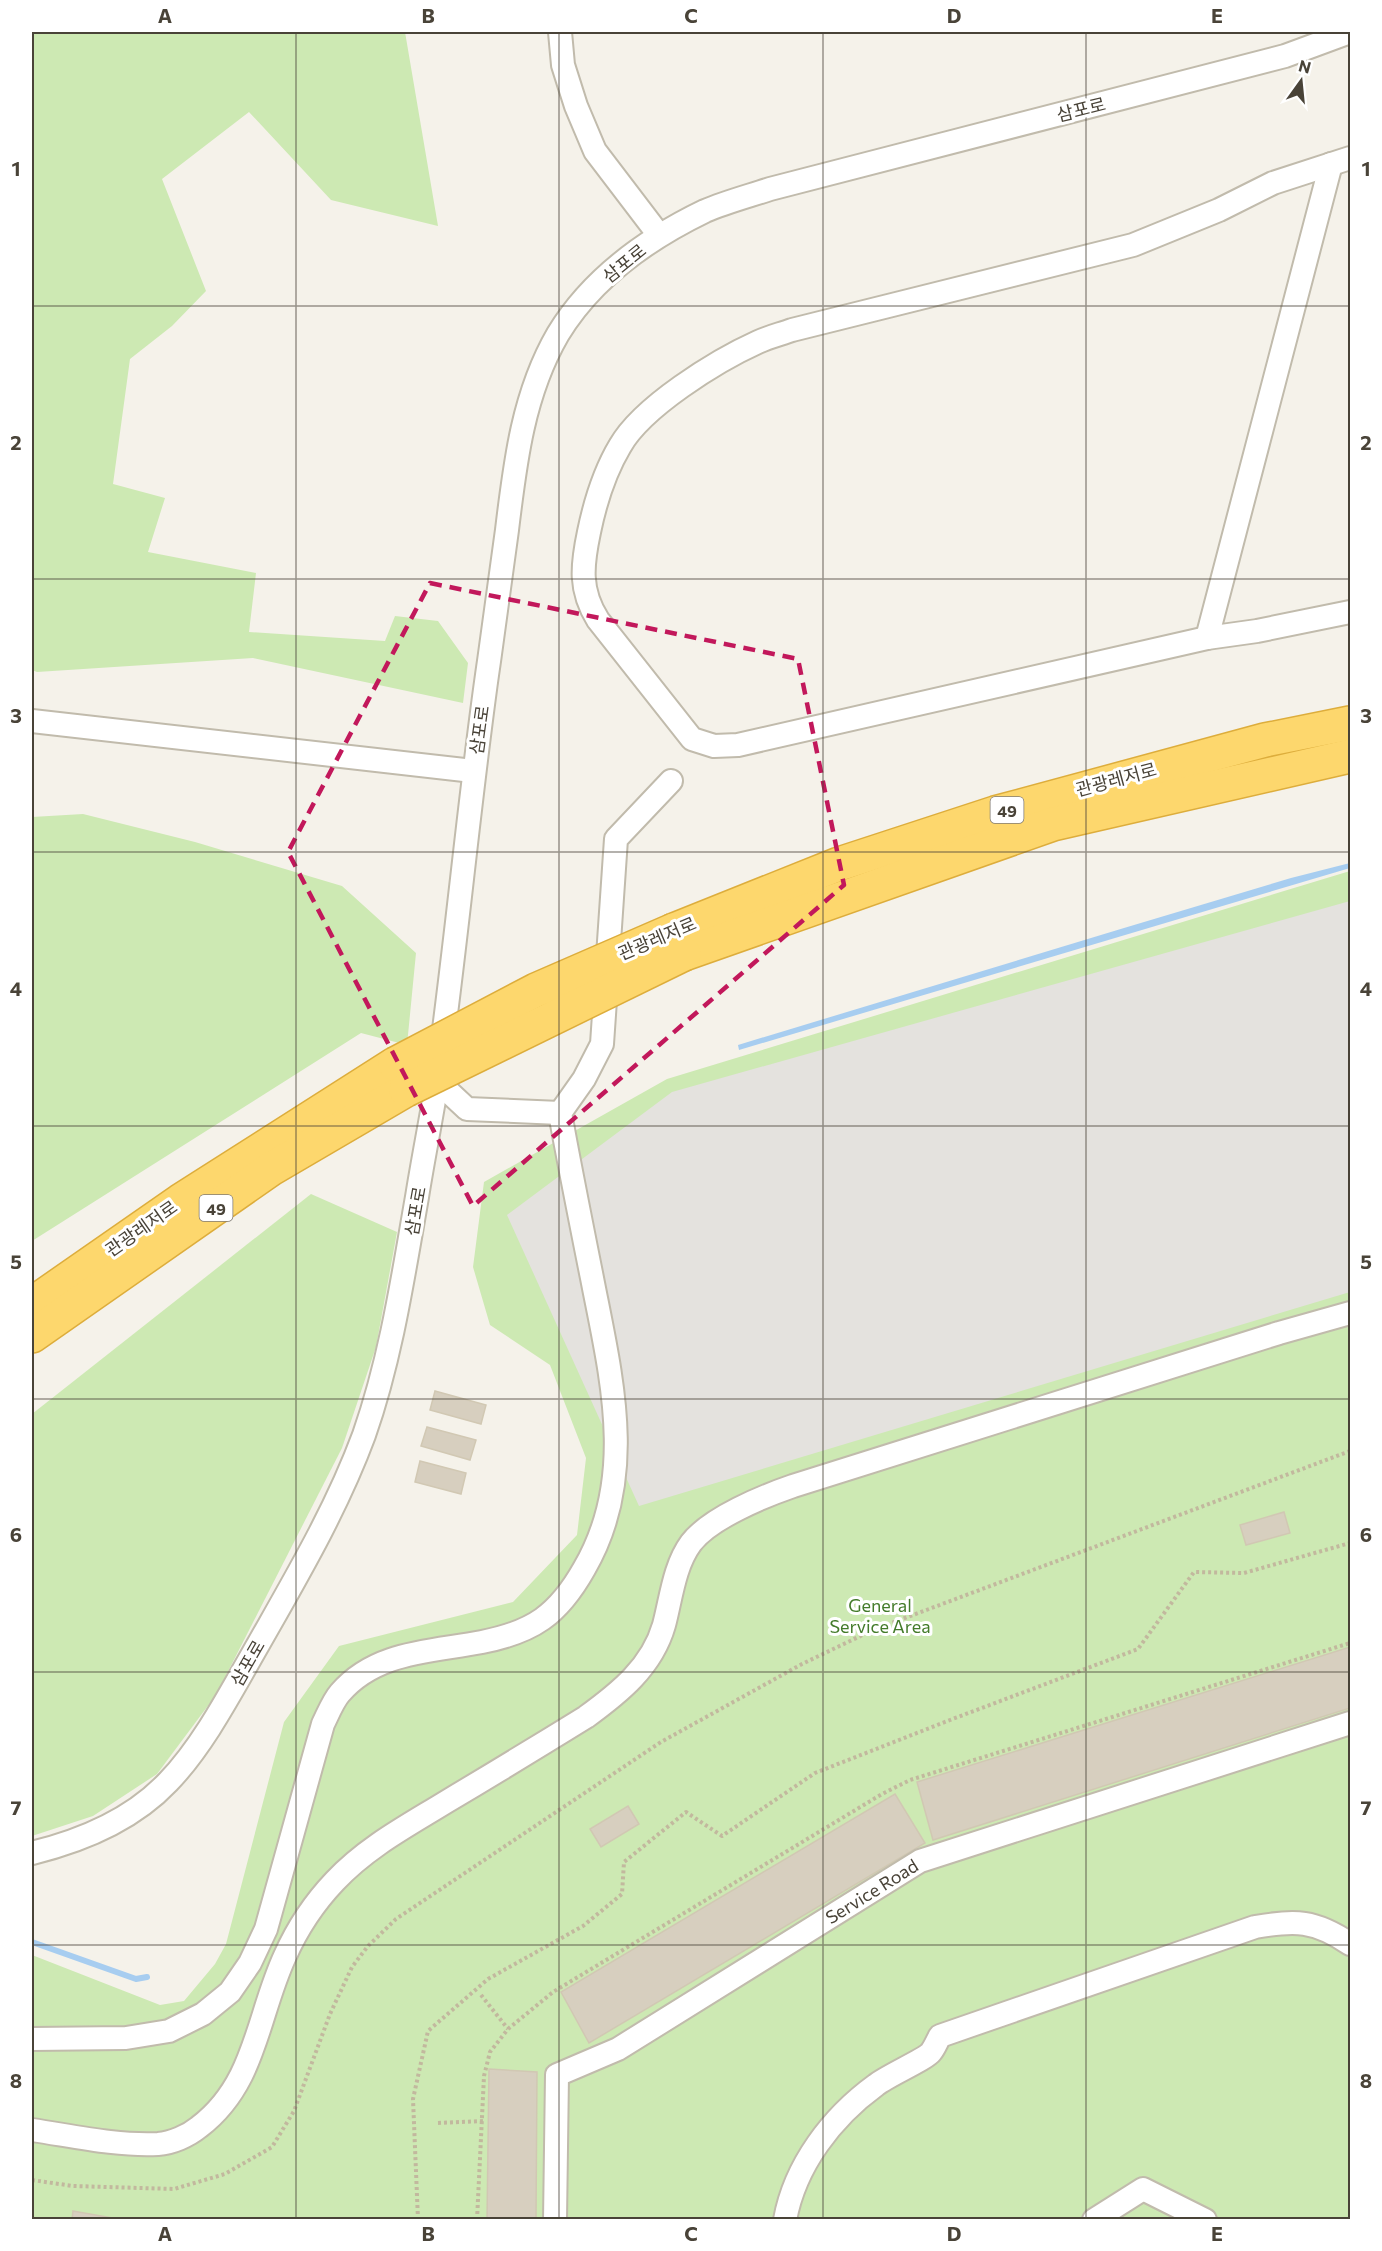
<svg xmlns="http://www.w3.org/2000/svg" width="1382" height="2251" font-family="Commissioner,'Noto Sans KR',sans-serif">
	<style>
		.green { fill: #cde9b3 }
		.parking { fill: #e4e2de }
		.water { fill: #a7cdf0 }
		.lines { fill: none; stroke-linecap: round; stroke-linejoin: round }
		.stream { stroke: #a7cdf0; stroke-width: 6 }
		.building { fill: #d7cfbf; stroke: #d1c8b3; stroke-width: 1.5 }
		.minor-casing { stroke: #c1bbac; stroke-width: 26 }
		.highway-casing { stroke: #ddad3c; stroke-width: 36 }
		.path { stroke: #c2b89e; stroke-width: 4; stroke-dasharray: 3 3; stroke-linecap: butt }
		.minor { stroke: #fff; stroke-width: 22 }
		.highway { stroke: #fdd76d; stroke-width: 33 }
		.highway-bridge-casing { stroke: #ddad3c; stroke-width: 36; stroke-linecap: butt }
		.highway-bridge { stroke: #fdd76d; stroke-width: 33 }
		.marked { fill: none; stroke: #c2185b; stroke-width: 4.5; stroke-dasharray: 12 8; stroke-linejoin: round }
		.grid { fill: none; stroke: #494338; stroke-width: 1.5; stroke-opacity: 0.55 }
		.labels { text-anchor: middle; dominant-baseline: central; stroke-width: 6; stroke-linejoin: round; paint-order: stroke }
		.shield { fill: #fff; stroke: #807b74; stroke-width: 1.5 }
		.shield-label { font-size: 16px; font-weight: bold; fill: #494338 }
		.street-label { font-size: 18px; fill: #494338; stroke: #fff }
		.park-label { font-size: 18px; fill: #437b2a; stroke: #fff }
		.neatline { fill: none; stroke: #494338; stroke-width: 2 }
		.grid-label { font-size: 20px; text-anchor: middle; font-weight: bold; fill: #494338 }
	</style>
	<rect width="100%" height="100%" fill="#f5f2ea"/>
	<!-- green -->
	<g class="green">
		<polygon points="32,32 405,32 438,226 331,200 249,112 162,179 206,291 172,326 130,359 113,484 165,498 148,552 256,573 249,632 385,641 395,616 438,621 468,663 463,703 253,658 37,672 32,670"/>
		<polygon points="83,814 195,842 342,886 416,953 407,1045 361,1033 32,1241 32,817"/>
		<polygon points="1350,871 1350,2219 32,2219 32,1955 160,2005 184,2001 215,1964 226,1944 284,1722 339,1646 513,1602 577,1535 586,1458 550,1365 490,1325 473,1267 484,1182 667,1079"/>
		<polygon points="311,1194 397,1232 376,1347 342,1448 216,1695 157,1774 93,1816 32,1836 32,1414"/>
	</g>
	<!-- parking -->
	<polygon class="parking" points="1350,901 1350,1292 639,1506 507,1215 672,1092"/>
	<!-- water -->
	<polygon class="water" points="1350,863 1350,868 739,1050 738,1045 1124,928 1291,878"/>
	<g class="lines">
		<!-- stream -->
		<polyline class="stream" points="32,1942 136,1979 147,1977"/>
	</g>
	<!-- building -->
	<g class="building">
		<polygon points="435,1391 486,1405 481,1424 430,1410"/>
		<polygon points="427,1427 476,1440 470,1460 421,1446"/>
		<polygon points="420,1461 466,1473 461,1494 415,1482"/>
		<polygon points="1284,1512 1290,1533 1246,1545 1240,1525"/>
		<polygon points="1350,1647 1350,1708 933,1840 917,1782"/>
		<polygon points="895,1794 925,1843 589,2043 561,1992"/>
		<polygon points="628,1806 639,1824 601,1847 590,1829"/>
		<polygon points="489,2069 537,2072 536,2220 487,2220"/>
		<polygon points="73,2211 118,2219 72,2220"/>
	</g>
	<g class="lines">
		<defs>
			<g id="minor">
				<polyline points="560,32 563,65 576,106 595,151 659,235"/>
				<path d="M 1350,158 L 1273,183 L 1219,210 L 1133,245 L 792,330 C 781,334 769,337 758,342 C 716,361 642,407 620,446 C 605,471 595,503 589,532 C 582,565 579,590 598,620 L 692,739 L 714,746 L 738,745 L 1207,638 L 1257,631 L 1350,612"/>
				<polyline points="1207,638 1331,164"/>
				<polyline points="32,721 473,771"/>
				<polyline points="437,1081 467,1109 560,1113"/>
				<path d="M 32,1853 C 81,1841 133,1819 168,1782 C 204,1745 233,1688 259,1643 C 297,1576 337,1508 364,1435 C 391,1358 403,1277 417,1197 C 423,1159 431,1120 437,1082 C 456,947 468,811 487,675 C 494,627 500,579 507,530 C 515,463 523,394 558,334 C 592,278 647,239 705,211 C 726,202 749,196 770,189 L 1285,56 L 1350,32"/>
				<path d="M 32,2039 L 126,2038 L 169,2031 L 203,2014 L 230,1992 L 250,1963 L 266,1929 L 323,1724 C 328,1714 333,1701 340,1693 C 376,1651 431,1652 482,1642 C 533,1632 558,1615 584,1569 C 638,1477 611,1376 592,1278 C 581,1223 570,1168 560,1113 L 584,1079 L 602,1044 L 616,839 L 671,781"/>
				<path d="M 32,2130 C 73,2136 116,2146 158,2144 C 172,2143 188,2136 199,2127 C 256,2084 257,2016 285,1956 C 297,1929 315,1902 335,1881 C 367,1847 407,1826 446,1802 C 493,1774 539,1746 586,1717 C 619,1693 652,1667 664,1625 C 671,1599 674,1566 691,1543 C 710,1518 764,1496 793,1486 L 1279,1333 L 1350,1313"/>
				<path id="s1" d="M 555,2220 L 557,2075 L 618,2049 L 920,1861 L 1350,1723"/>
				<path d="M 785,2220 C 795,2165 832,2117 876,2085 C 887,2076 926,2059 931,2052 C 935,2047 937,2041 940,2036 L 1255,1927 C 1295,1920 1315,1920 1350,1944"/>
				<polyline points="1094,2220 1143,2189 1205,2220"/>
			</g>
			<g id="highway">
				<polyline points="674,930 839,864 995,813 1265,740 1350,723"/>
				<polyline points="684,954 1053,824 1350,756"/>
				<polyline points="32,1304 180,1201 395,1064"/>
				<polyline points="32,1336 271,1169 406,1090"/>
			</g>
		</defs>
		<!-- minor casing -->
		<use href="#minor" class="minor-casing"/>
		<!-- highway casing -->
		<use href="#highway" class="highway-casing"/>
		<!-- path -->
		<g class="path">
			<polyline points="481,1995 508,2029"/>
			<polyline points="438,2123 483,2121"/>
			<polyline points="32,2180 73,2186 174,2189 225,2174 272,2147 294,2111 330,2014 352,1967 368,1946 396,1919 661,1742 802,1664 873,1630 1350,1451"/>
			<polyline points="418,2220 413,2099 428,2031 488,1979 583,1926 622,1894 624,1862 686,1812 722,1836 815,1773 950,1720 1138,1649 1194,1572 1244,1573 1350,1543"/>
			<polyline points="477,2220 484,2076 490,2052 508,2029 553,1992 882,1794 910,1780 1350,1643"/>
		</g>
		<!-- minor -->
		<use href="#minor" class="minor"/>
		<!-- highway -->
		<use href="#highway" class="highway"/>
		<defs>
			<g id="highway-bridge">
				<polyline points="395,1064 536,990 674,930"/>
				<polyline points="406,1090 684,954"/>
			</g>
		</defs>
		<!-- highway-bridge casing -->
		<use href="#highway-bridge" class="highway-bridge-casing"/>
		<!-- highway-bridge -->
		<use href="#highway-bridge" class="highway-bridge"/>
	</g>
	<!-- marked area -->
	<path class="marked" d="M 430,583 L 798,659 L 844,885 L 473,1206 L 288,852 Z"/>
	<!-- grid -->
	<path class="grid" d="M 296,32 L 296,2220M 559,32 L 559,2220M 823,32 L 823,2220M 1086,32 L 1086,2220M 32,306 L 1350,306M 32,579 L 1350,579M 32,852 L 1350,852M 32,1126 L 1350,1126M 32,1399 L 1350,1399M 32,1672 L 1350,1672M 32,1945 L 1350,1945"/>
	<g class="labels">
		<!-- shield labels -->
		<g class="shield">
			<rect x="990.5" y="797" width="33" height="26" rx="4.5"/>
			<rect x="199.5" y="1195" width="33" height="26" rx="4.5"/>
		</g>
		<g class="shield-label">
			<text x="1007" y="810">49</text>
			<text x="216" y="1208">49</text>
		</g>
		<!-- street labels -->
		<g class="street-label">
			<text transform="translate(1081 109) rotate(-14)">삼포로</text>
			<text transform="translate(624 263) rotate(-39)">삼포로</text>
			<text transform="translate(479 730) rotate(-82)">삼포로</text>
			<text transform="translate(1116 779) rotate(-15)">관광레저로</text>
			<text transform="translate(657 938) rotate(-23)">관광레저로</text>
			<text transform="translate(415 1211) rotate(-80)">삼포로</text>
			<text transform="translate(141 1228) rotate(-35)">관광레저로</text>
			<text transform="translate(247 1663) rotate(-60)">삼포로</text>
			<text stroke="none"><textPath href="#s1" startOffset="510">Service Road</textPath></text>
		</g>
		<!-- park labels -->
		<g class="park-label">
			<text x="880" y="1605">General<tspan x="880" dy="21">Service Area</tspan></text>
		</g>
	</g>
	<!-- border -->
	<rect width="1382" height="2251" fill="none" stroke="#ffffff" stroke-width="66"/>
	<!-- north arrow -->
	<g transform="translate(1301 81) rotate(15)" stroke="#ffffff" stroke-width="4.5" paint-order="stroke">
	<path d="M0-4.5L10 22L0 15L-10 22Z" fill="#494338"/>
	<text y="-9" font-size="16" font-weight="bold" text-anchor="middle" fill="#494338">N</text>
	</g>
	<rect x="33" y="33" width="1316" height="2185" class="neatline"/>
	<g class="grid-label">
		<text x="165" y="23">A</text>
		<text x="428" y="23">B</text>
		<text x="691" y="23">C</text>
		<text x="954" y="23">D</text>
		<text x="1217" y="23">E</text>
		<text x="16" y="176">1</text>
		<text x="1366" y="176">1</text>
		<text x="16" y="450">2</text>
		<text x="1366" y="450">2</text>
		<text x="16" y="723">3</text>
		<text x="1366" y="723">3</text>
		<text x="16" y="996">4</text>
		<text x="1366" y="996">4</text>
		<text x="16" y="1269">5</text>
		<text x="1366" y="1269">5</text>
		<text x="16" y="1542">6</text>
		<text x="1366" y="1542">6</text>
		<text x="16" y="1815">7</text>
		<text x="1366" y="1815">7</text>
		<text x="16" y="2088">8</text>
		<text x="1366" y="2088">8</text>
		<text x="165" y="2241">A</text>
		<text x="428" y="2241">B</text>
		<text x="691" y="2241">C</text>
		<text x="954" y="2241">D</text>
		<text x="1217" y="2241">E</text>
	</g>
</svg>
